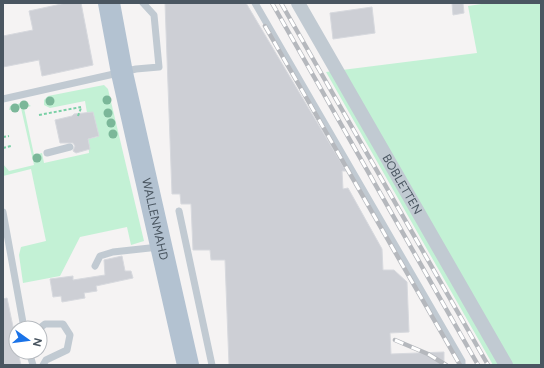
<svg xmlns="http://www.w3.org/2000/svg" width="544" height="368" font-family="Figtree,sans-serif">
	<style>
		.green { fill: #c3f1d5 }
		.building { fill: #cdcfd5; stroke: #d7d9de }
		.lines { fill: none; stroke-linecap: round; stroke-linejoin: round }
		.path { stroke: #7ad0a6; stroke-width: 2; stroke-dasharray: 3 2; stroke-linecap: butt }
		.service { stroke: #c1cad2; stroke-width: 7 }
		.minor { stroke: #c1cad2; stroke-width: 14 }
		.primary { stroke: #b3c2d1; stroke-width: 22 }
		.rail-casing { stroke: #b5b8bd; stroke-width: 4.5 }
		.rail { stroke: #fff; stroke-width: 3; stroke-dasharray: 9; stroke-linecap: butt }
		.tree { fill: #7bb799 }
		.labels { text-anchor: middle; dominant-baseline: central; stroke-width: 3.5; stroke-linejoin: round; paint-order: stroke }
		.street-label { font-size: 12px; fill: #4a5661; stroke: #fff }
	</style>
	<rect width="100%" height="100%" fill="#f5f3f3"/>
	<!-- green -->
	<g class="green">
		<polygon points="488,3 541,3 541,365 493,365 326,72 477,53 468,6"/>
		<polygon points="104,85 108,89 144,241 131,245 127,227 80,237 60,276 23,283 19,255 21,247 46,241 31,169 3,176 3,164 9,171 34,165 21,108 9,110 10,106 25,102 31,106 24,108 34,155 42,153 44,163 89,153 88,139 97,137 98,134 93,114 87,113 85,101 50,108 44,105 44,100 48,96"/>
	</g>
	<!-- building -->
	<g class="building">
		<polygon points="66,3 81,3 93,65 42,76 39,60 3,67 3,36 33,30 29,11"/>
		<polygon points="165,3 246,3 346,171 342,171 343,189 348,188 382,249 383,270 394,270 407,282 409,332 390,333 391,354 444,352 444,365 229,365 225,260 211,260 210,250 193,250 191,204 181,204 180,194 172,194"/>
		<polygon points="452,3 463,3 464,13 453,15"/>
		<polygon points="372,7 375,33 333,39 330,13"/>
		<polygon points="93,112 99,136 88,139 90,149 76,153 73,151 75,146 73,143 60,143 55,120 72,116 74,114"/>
		<polygon points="122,256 125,271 131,271 133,278 96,286 97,291 84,293 85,298 62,302 61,296 53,297 50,279 73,276 73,280 105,275 104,260"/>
		<polygon points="7,298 16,341 16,352 18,352 21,365 3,365 3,299"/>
	</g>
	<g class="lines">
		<!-- path -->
		<g class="path">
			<polyline points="39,115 81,107"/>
			<polyline points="78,116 81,108"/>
			<polyline points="3,137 9,136"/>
			<polyline points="3,148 11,146"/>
		</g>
		<!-- service -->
		<g class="service">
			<polyline points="255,3 462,361 462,365"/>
			<polyline points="3,99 136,69 159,67 154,15 143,3"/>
			<polyline points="47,153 70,147"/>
			<polyline points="179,211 212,365"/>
			<polyline points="3,212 24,328"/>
			<polyline points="95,266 100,256 113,252 159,247"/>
			<polyline points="40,328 45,324 63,324 70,335 67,350 46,360 43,365"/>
			<polyline points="29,352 33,365"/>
		</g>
		<!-- minor -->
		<path class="minor" id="s1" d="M 298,3 L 506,365"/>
		<!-- primary -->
		<path class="primary" id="s2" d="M 109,3 L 122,73 L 188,365"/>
		<defs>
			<g id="rail">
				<polyline points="272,3 478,365"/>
				<polyline points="281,3 488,365"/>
				<polyline points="265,26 460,365"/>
				<polyline points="395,340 428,354 446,365"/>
			</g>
		</defs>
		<!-- rail casing -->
		<use href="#rail" class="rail-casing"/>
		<!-- rail -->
		<use href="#rail" class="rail"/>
	</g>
	<!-- trees -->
	<g class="tree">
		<circle cx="107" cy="100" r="4.5"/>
		<circle cx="50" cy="101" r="4.5"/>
		<circle cx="24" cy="105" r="4.5"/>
		<circle cx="15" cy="108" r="4.5"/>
		<circle cx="108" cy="113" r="4.5"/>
		<circle cx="111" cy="123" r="4.5"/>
		<circle cx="113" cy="134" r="4.5"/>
		<circle cx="37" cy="158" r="4.5"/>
	</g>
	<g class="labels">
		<!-- street labels -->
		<g class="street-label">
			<text stroke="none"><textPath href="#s1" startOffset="209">BOBLETTEN</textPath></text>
			<text stroke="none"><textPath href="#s2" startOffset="221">WALLENMAHD</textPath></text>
		</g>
	</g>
	<!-- border -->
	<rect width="544" height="368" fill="none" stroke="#4a5661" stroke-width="8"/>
	<!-- north arrow -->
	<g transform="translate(28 340) rotate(104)"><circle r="19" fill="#ffffff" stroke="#b7bbc0"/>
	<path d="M0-3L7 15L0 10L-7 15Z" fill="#1a73e8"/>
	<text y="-6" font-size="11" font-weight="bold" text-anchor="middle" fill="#4a5661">N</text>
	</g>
</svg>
